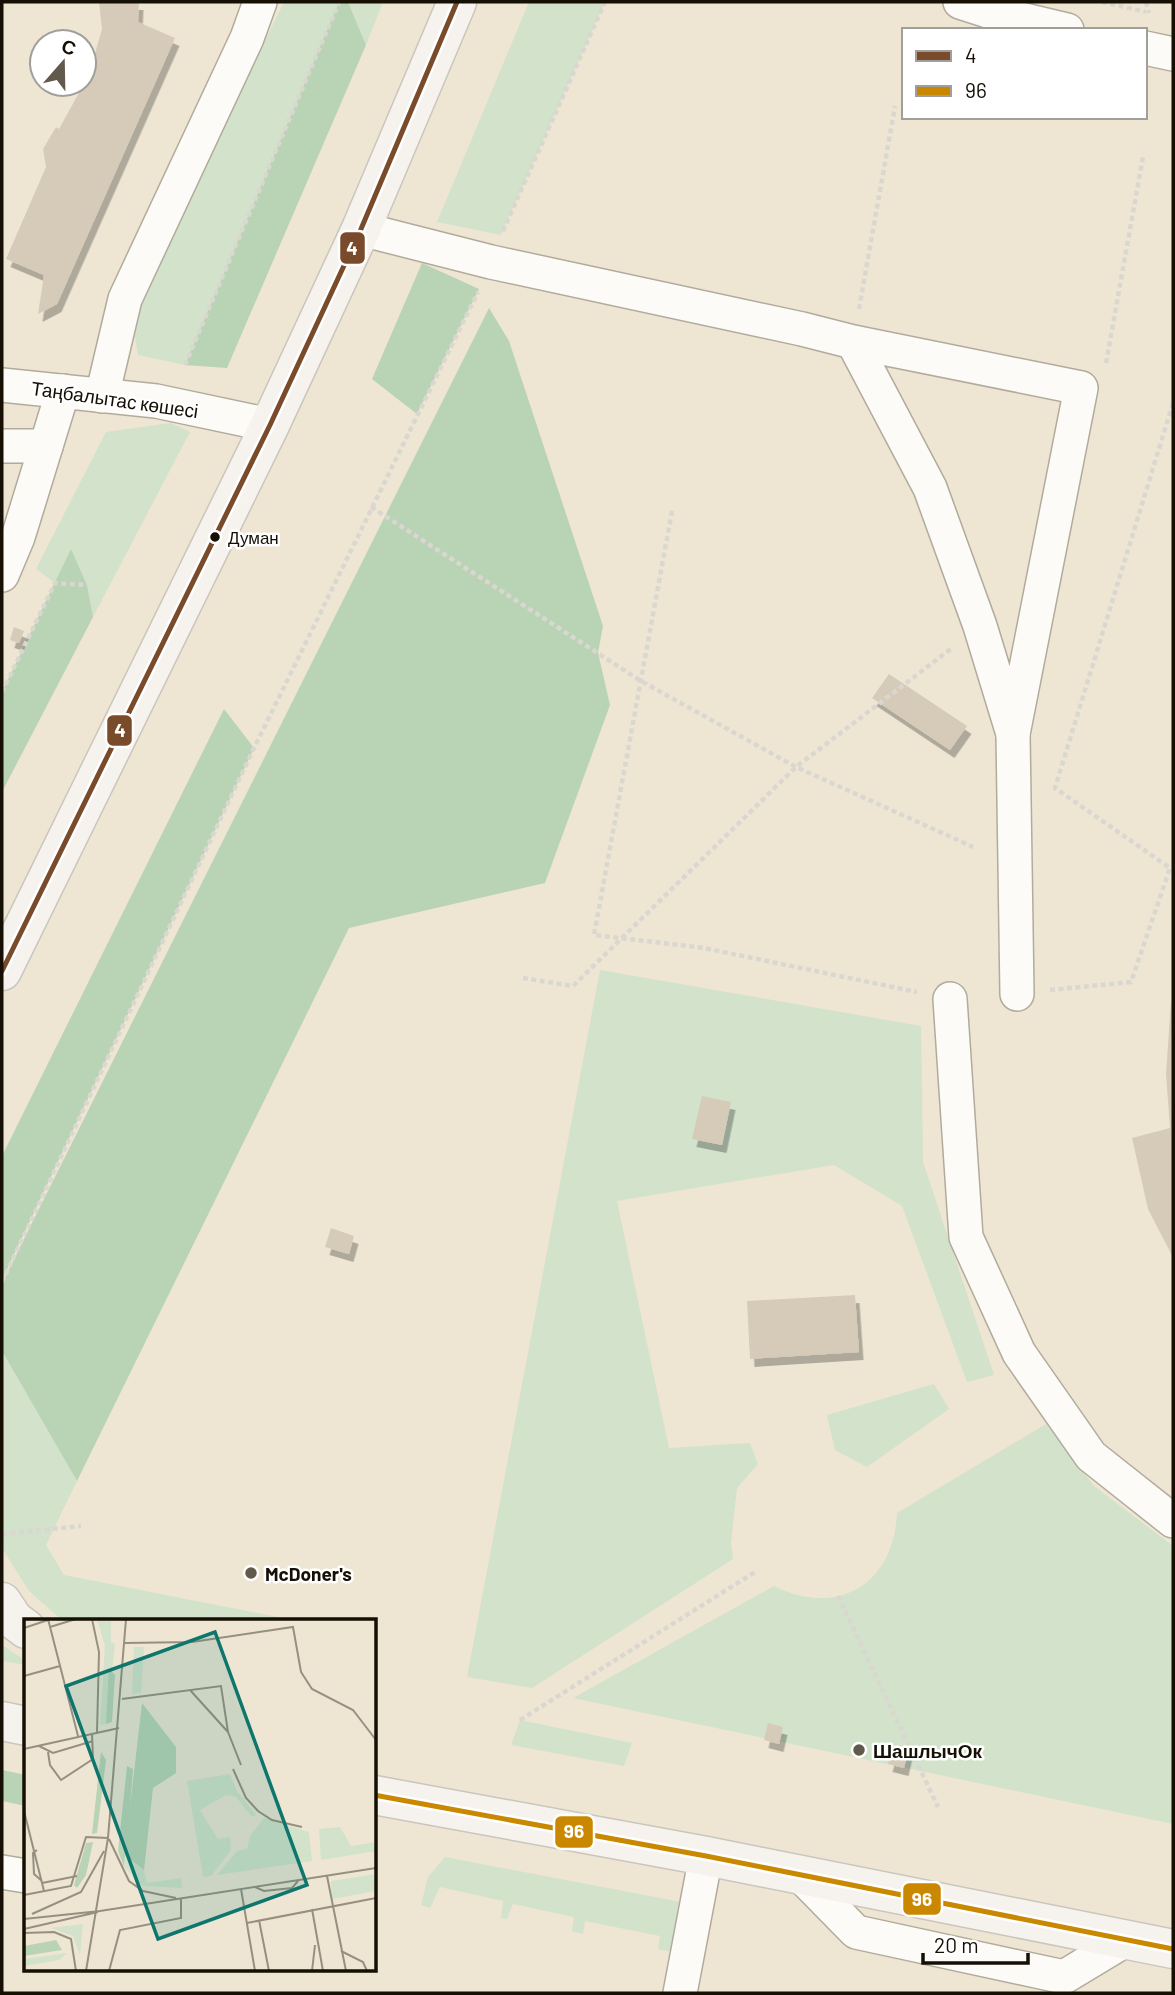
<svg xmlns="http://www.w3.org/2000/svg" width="1175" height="1995" font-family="Barlow,sans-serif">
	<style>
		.green { fill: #d2e2cb }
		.forest { fill: #b9d3b5 }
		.building { fill: #d6cbb9; filter: url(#shadow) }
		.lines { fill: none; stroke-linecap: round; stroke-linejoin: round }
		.minor-casing { stroke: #b2ab9c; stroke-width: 36 }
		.major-casing { stroke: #cac6bd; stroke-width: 41 }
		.path { stroke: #dad7d0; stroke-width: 4.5; stroke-dasharray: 5 3.5; stroke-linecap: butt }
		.minor { stroke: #fcfbf8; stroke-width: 33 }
		.major { stroke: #f6f2ee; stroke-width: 38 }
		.bus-1-casing { stroke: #fff; stroke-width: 10 }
		.bus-2-casing { stroke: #fff; stroke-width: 10 }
		.bus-1 { stroke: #7a4b2a; stroke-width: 5 }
		.bus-2 { stroke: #ca8801; stroke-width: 5 }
		.bus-dot { fill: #150f04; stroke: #fff; stroke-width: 2.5 }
		.poi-dot { fill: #615a4c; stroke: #fff; stroke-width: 2.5 }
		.labels { text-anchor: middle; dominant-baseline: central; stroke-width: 5; stroke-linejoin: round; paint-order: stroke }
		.bus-label { font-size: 17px; fill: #150f04; stroke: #fff; text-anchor: start }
		.street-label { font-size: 19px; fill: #150f04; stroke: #fff }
		.poi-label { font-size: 19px; font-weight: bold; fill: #150f04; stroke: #fff; text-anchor: start }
		.inset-road { fill: none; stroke: #979080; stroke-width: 2 }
		.view { fill: #0f766e; fill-opacity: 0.15; stroke: #0f766e; stroke-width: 3.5 }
		.inset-edge { fill: none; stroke: #150f04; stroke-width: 3.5 }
		.line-badge { stroke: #fff; stroke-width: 2.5 }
		.badge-label { font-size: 19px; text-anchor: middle; font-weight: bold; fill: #fff }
	</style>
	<defs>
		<filter id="shadow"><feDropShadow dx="4.5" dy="8" stdDeviation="0" flood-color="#0004"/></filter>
	</defs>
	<rect width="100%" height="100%" fill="#eee6d3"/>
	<!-- green -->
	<g class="green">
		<polygon points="284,2 339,2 185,365 138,355 131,313"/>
		<polygon points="348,2 383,2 366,45"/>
		<polygon points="529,2 605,2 501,235 437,222"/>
		<polygon points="171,423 190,432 93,617 87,585 71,550 55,583 36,569 106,432"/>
		<polygon points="600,970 921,1026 923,1162 994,1375 967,1382 902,1206 834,1165 617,1201 669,1448 750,1443 758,1464 737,1488 731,1543 733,1559 532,1688 467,1677"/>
		<polygon points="2,1351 77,1481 46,1545 64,1575 293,1620 62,1620 29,1591 2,1548"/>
		<polygon points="934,1384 949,1409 867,1467 835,1450 827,1415"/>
		<path d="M 1046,1424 L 1094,1486 L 1173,1546 L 1173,1824 L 573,1698 L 774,1586 C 838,1618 894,1584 897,1513 Z"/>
		<polygon points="2,1645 26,1661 26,1665 2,1661"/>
		<polygon points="520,1720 632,1743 624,1766 511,1745"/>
		<polygon points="445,1857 681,1902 678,1953 658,1949 660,1936 585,1921 583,1934 572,1931 574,1917 513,1904 507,1919 501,1918 503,1901 440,1887 430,1908 421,1905 428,1877"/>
	</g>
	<!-- forest -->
	<g class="forest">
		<polygon points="339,2 348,2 366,45 227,368 185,365"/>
		<polygon points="422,263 479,289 417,414 372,379"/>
		<polygon points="489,308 509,341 603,626 598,653 610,705 545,883 349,928 77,1481 2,1351 2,1283"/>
		<polygon points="71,549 87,585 93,617 2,792 2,692"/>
		<polygon points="224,709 254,748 2,1280 2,1156"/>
		<polygon points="2,1770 26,1775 26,1806 2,1801"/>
	</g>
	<!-- building -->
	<g class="building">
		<polygon points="99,2 139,2 138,22 175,38 57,304 38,314 44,275 6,259 46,167 43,149 56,127 59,129 86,80 84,54 94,57 102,29"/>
		<polygon points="14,627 24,631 19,643 10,640"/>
		<polygon points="889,674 967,726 950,750 872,698"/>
		<polygon points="1171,1001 1173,1001 1173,1257 1148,1209 1132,1138 1170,1128 1166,1074"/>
		<polygon points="702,1096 731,1102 722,1145 692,1139"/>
		<polygon points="331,1228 354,1236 349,1254 325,1247"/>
		<polygon points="855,1295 859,1352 750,1359 747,1301"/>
		<polygon points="768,1723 783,1727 779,1744 764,1740"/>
		<polygon points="893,1747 908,1751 904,1768 888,1764"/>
	</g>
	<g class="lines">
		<defs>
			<g id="minor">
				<polyline points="960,2 991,12 1067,30"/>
				<polyline points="1145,48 1173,54"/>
				<polyline points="361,229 491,262 802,329 853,342 1081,388 1013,734 980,626 930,488 853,342"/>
				<polyline points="2,385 156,401 270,425"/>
				<polyline points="102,396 125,299 247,38 260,2"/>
				<polyline points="2,446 46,446"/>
				<polyline points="2,575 18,537 63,391"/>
				<polyline points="1013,734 1017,994"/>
				<polyline points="950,999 966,1237 1019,1353 1091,1456 1173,1521"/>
				<polyline points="2,1872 26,1876"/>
				<polyline points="799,1874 856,1932 1064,1977 1127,1939"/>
				<polyline points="680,1993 706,1856"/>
			</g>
			<g id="major">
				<polyline points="2,971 270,425 361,229 457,2"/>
				<polyline points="2,1602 14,1620 26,1629"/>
				<polyline points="2,1721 26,1726"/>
				<polyline points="374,1795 706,1856 1173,1949"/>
			</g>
		</defs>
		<!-- minor casing -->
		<use href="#minor" class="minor-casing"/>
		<!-- major casing -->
		<use href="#major" class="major-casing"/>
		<!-- path -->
		<g class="path">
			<polyline points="1102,2 1146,12"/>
			<polyline points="1146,2 1149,13"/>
			<polyline points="503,231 605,2"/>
			<polyline points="859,309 895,106"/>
			<polyline points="1106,363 1143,157"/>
			<polyline points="185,365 339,2"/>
			<polyline points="371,507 641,681 796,767 973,847"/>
			<polyline points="672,511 594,935 704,948 917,992"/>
			<polyline points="2,692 55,583 87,585"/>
			<polyline points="523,978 573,986 796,767 952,648"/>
			<polyline points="1050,990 1131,982 1170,868 1055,788 1173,403"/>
			<polyline points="2,1282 254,748 478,292"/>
			<polyline points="2,1534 81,1526"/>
			<polyline points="838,1596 938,1807"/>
			<polyline points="520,1720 755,1572"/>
		</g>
		<!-- minor -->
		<use href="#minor" class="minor"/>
		<!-- major -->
		<use href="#major" class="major"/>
		<defs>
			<polyline id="bus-1" points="2,971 270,425 361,229 457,2"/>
			<polyline id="bus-2" points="374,1795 706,1856 1173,1949"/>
		</defs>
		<!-- bus-1 casing -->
		<use href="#bus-1" class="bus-1-casing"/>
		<!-- bus-2 casing -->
		<use href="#bus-2" class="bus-2-casing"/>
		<!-- bus-1 -->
		<use href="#bus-1" class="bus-1"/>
		<!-- bus-2 -->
		<use href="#bus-2" class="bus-2"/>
	</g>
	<!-- markers -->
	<circle class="bus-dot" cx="215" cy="537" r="6"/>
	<g class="poi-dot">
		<circle cx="251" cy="1573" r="7"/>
		<circle cx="859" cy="1750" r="7"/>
	</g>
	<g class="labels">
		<!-- bus labels -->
		<g class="bus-label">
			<text x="228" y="537">Думан</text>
		</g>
		<!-- street labels -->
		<g class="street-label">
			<text transform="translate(115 399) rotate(8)">Таңбалытас көшесі</text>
		</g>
		<!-- poi labels -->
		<g class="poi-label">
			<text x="265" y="1573">McDoner's</text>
			<text x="873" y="1750">ШашлычОк</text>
		</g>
	</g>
	<!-- overview -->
	<g transform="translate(24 1619)">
		<rect width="352" height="352" fill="#eee6d3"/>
		<path d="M 73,0 L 87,0 L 87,23 L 91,25 L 82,105 L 76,106 L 81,27 ZM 110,28 L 120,28 L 117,74 L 108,75 ZM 206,155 L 213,172 L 232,196 L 228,198 L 212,178 L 202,176 L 176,191 L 194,220 L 206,218 L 207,231 L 187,257 L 179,258 L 163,162 ZM 240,199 L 285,213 L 288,242 L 193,256 L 213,232 L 223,230 L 226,217 ZM 316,208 L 327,227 L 352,223 L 352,232 L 297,241 L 295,210 ZM 101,235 L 120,251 L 123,264 L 157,259 L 158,269 L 119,267 L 100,248 ZM 352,255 L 352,272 L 308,280 L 307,262 ZM 59,305 L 56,336 L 49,317 L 27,309 ZM 43,334 L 35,341 L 0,347 L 0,340 Z" fill="#d2e2cb"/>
		<path d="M 85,50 L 91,56 L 88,103 L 82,105 ZM 118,84 L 152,128 L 152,154 L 129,169 L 120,251 L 101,236 L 100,248 L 94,232 L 103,147 L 109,150 L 106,188 ZM 77,133 L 82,141 L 73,214 L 68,215 ZM 69,223 L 62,256 L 53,269 L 50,266 L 62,224 ZM 32,321 L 38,331 L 0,337 L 0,327 Z" fill="#b9d3b5"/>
		<path class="inset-road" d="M 24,0 L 54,117M 68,0 L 75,33 L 73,113M 26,8 L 52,0M 0,9 L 24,1M 101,24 L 168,23 L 269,8 L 277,53 L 288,70 L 329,91 L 352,121M 0,57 L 36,47M 98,80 L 197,67 L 204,113 L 166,71M 204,113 L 217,146M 15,127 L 29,134 L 69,122M 0,130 L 95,109M 24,133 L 26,146 L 37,161 L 69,140 L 68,114M 209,150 L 222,179 L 234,192 L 248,201 L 278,208M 0,192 L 18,264M 85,220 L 105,262 L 119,272 L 152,279M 13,231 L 9,234 L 10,255 L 18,262M 303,257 L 322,352M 231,268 L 240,272 L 268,269 L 274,262M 217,270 L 231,352M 20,272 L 18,264 L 53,257M 0,276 L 47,267 L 62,218 L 84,219M 288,290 L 299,352M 8,295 L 57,273 L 80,232M 0,300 L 76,292 L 352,249M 235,301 L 245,352M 223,304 L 352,279M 0,310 L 74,293M 0,314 L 30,313 L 47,320 L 52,352M 317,332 L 339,343 L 343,352M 62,352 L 84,219 L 102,0M 85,352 L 96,311 L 157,299 L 157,280M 288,352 L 291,326"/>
		<path class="view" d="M 191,13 L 283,266 L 134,320 L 42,67 Z"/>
		<rect width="352" height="352" class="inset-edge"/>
	</g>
	<g class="line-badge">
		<rect x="339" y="231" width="27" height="34" rx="7" fill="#7a4b2a"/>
		<rect x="106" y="714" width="27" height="33" rx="7" fill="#7a4b2a"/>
		<rect x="554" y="1815" width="40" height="34" rx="7" fill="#ca8801"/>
		<rect x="902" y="1882" width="40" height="34" rx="7" fill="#ca8801"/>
	</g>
	<g class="badge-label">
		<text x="352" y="255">4</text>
		<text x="120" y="737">4</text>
		<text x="574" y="1838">96</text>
		<text x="922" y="1906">96</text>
	</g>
	<!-- border -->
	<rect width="1175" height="1995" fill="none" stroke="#150f04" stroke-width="7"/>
	<!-- legend -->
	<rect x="902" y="28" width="245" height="91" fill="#ffffff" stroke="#a19f9b" stroke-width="2"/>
	<rect x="916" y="51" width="35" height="10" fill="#7a4b2a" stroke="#a19f9b" stroke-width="2"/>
	<text x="965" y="63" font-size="21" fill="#150f04">4</text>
	<rect x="916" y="86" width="35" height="10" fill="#ca8801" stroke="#a19f9b" stroke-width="2"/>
	<text x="965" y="98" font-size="21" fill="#150f04">96</text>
	<!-- north arrow -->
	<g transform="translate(63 63) rotate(20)"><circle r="33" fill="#ffffff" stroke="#a19f9b" stroke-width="2"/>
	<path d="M0-5L12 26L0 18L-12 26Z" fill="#615a4c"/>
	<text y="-10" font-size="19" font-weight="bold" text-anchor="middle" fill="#150f04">С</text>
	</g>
	<!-- scale -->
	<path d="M923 1953v10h105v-10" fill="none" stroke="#150f04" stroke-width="3.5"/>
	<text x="934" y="1953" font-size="21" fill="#150f04" stroke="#ffffff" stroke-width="5" paint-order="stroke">20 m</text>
</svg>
